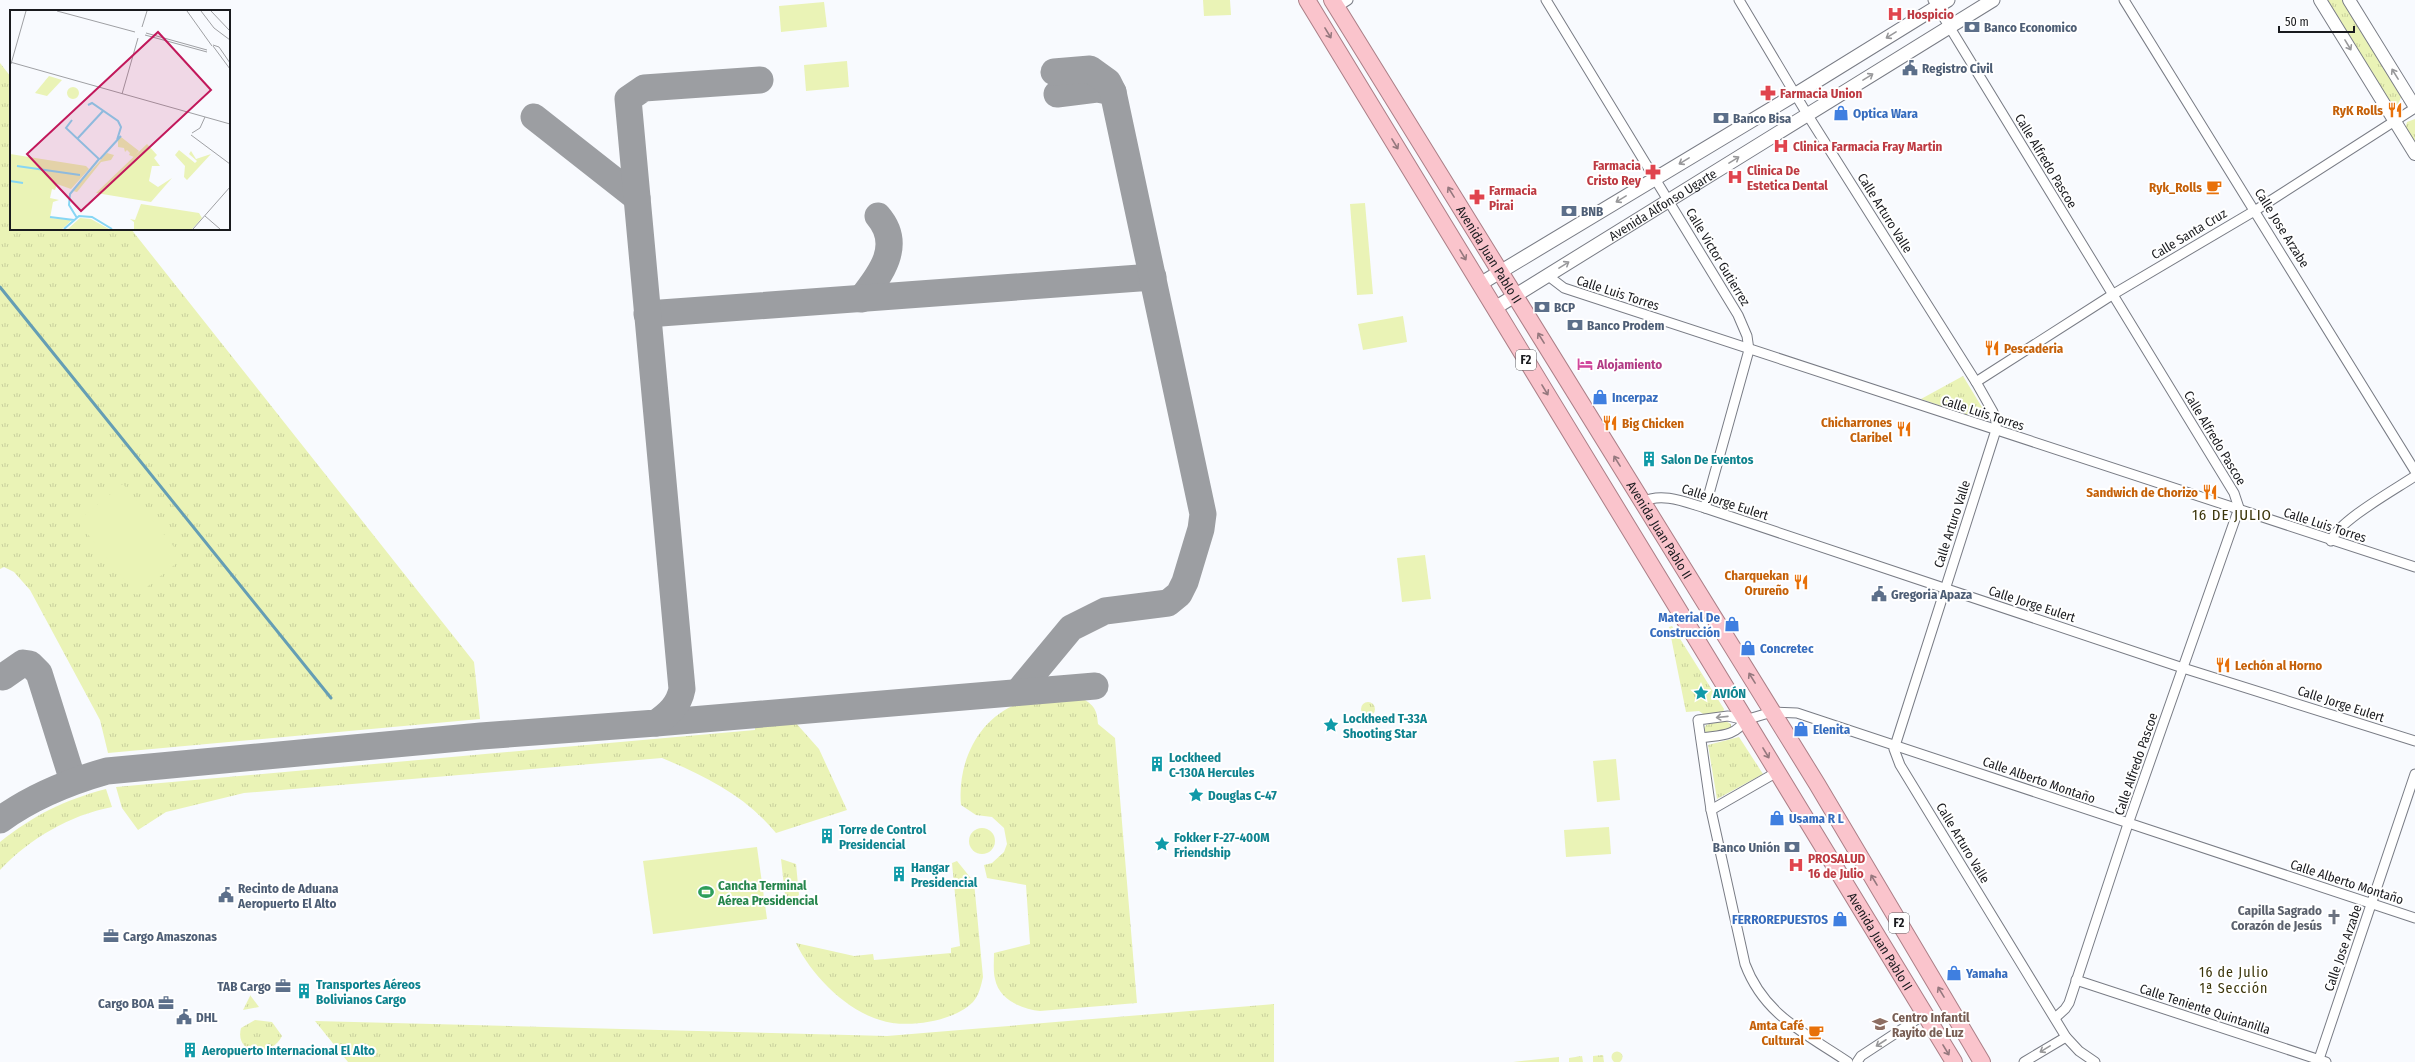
<svg xmlns="http://www.w3.org/2000/svg" width="2415" height="1062" font-family="'Fira Sans Condensed',sans-serif">
	<style>
		.grass { fill: url(#grass-tufts) }
		.pitch { fill: #eaf3b6 }
		.lines { fill: none; stroke-linecap: round; stroke-linejoin: round }
		.stream { stroke: #659eb4; stroke-width: 3 }
		.taxiway { stroke: #9c9ea2; stroke-width: 27 }
		.minor-casing { stroke: #797c85; stroke-width: 11 }
		.tertiary-casing { stroke: #797c85; stroke-width: 14 }
		.secondary-casing { stroke: #797c85; stroke-width: 15 }
		.trunk-casing { stroke: #ab7f87; stroke-width: 18 }
		.minor { stroke: #fff; stroke-width: 9 }
		.tertiary { stroke: #fff; stroke-width: 12 }
		.secondary { stroke: #fff; stroke-width: 13 }
		.trunk { stroke: #fac4cc; stroke-width: 16 }
		.oneway { stroke: #95787e }
		.oneway2 { stroke: #98989a }
		.labels { text-anchor: middle; dominant-baseline: central; stroke-width: 4; stroke-linejoin: round; paint-order: stroke }
		.shield { fill: #fff; stroke: #5e5f62; stroke-width: 1 }
		.shield-label { font-size: 12px; font-weight: bold; fill: #191a1e }
		.health-label { font-size: 13px; font-weight: bold; fill: #be3a42; stroke: #fff; text-anchor: start }
		.service-label { font-size: 13px; font-weight: bold; fill: #4e5e75; stroke: #fff; text-anchor: start }
		.food-label { font-size: 13px; font-weight: bold; fill: #c56008; stroke: #fff; text-anchor: end }
		.shop-label { font-size: 13px; font-weight: bold; fill: #366cbe; stroke: #fff; text-anchor: start }
		.street-label { font-size: 13px; fill: #191a1e; stroke: #fff }
		.hotel-label { font-size: 13px; font-weight: bold; fill: #b23c85; stroke: #fff; text-anchor: start }
		.culture-label { font-size: 13px; font-weight: bold; fill: #0d838f; stroke: #fff; text-anchor: start }
		.leisure-label { font-size: 13px; font-weight: bold; fill: #27864d; stroke: #fff; text-anchor: start }
		.worship-label { font-size: 13px; font-weight: bold; fill: #5b616d; stroke: #fff; text-anchor: end }
		.education-label { font-size: 13px; font-weight: bold; fill: #785e54; stroke: #fff; text-anchor: start }
		.neighbourhood-label { font-size: 14px; letter-spacing: 1px; fill: #3b350a; stroke: #fff }
		.quarter-label { font-size: 15px; letter-spacing: 1px; fill: #3b350a; stroke: #fff }
		.inset-river { fill: none; stroke: #86d6f4; stroke-width: 2 }
		.inset-road { fill: none; stroke: #9fa0a4; stroke-width: 1 }
		.view { fill: #c2185b; fill-opacity: 0.15; stroke: #c2185b; stroke-width: 2 }
		.inset-edge { fill: none; stroke: #191a1e; stroke-width: 2 }
	</style>
	<defs>
		<pattern id="grass-tufts" width="24" height="20" patternUnits="userSpaceOnUse"><rect width="24" height="20" fill="#eaf3b6"/><path d="M3 7l-1-3M5 7V3M7 7l1-3M15 17l-1-3M17 17v-4M19 17l1-3" fill="none" stroke="#c8d09c"/></pattern>
	</defs>
	<rect width="100%" height="100%" fill="#f8fafe"/>
	<!-- grass -->
	<g class="grass">
		<polygon points="2328,0 2342,0 2401,97 2398,105 2394,105 2390,103"/>
		<polygon points="0,63 11,77 11,229 131,229 474,662 480,719 108,753 100,720 30,590 14,572 4,567 0,569"/>
		<polygon points="2415,119 2415,146 2405,129 2407,122"/>
		<polygon points="1963,376 1983,409 1979,417 1974,417 1921,399"/>
		<polygon points="1672,626 1724,709 1723,713 1706,716 1699,711 1686,712 1669,627"/>
		<path d="M 1078,696 C 1093,704 1097,708 1098,724 L 1115,738 L 1137,1003 L 1040,1011 C 1022,1009 999,1000 995,979 C 993,971 994,961 994,953 L 1030,944 L 1026,885 L 987,878 L 984,865 L 992,863 L 1004,852 L 1007,844 L 1004,828 L 992,817 L 976,815 L 961,805 C 957,762 979,715 1023,702 C 1040,697 1061,698 1078,696 Z"/>
		<circle cx="1368" cy="709" r="7"/>
		<polygon points="1724,720 1731,724 1731,729 1706,733 1704,729 1706,725"/>
		<path d="M 795,722 L 819,749 L 847,810 L 776,833 C 746,796 705,776 662,758 L 244,793 L 166,812 L 138,830 L 122,808 L 116,787 L 755,730 L 755,724 Z"/>
		<polygon points="1739,737 1763,774 1717,799 1708,745"/>
		<path d="M 106,789 L 112,807 C 70,815 29,839 0,870 L 0,842 C 34,815 64,800 106,789 Z"/>
		<circle cx="982" cy="841" r="13"/>
		<polygon points="781,859 796,864 799,895 786,904"/>
		<path d="M 957,861 L 974,882 L 983,977 C 981,986 979,995 973,1002 C 953,1022 906,1029 880,1020 C 846,1010 811,975 796,943 L 854,956 L 873,954 L 874,960 L 951,953 L 951,948 L 960,946 L 952,863 Z"/>
		<polygon points="250,995 259,1007 243,1010 250,996"/>
		<polygon points="1274,1004 1274,1062 348,1062 315,1021 887,1036"/>
		<path d="M 255,1020 L 272,1022 L 282,1036 C 271,1058 234,1055 241,1028 Z"/>
		<circle cx="1617" cy="1057" r="5.5"/>
		<polygon points="1603,1055 1604,1062 1593,1062 1593,1056"/>
		<polygon points="1582,1056 1583,1062 1569,1062 1569,1058"/>
		<polygon points="1559,1057 1559,1062 1513,1062"/>
	</g>
	<!-- pitch -->
	<g class="pitch">
		<polygon points="1203,0 1230,0 1231,15 1204,16"/>
		<polygon points="824,2 827,27 781,32 779,6"/>
		<polygon points="847,61 849,87 806,91 804,65"/>
		<polygon points="1365,203 1373,294 1357,295 1350,204"/>
		<polygon points="1403,316 1407,342 1363,350 1358,324"/>
		<polygon points="123,484 183,558 137,595 77,521"/>
		<polygon points="1425,555 1431,599 1402,602 1397,558"/>
		<polygon points="1616,759 1620,800 1597,802 1593,761"/>
		<polygon points="1609,827 1611,854 1566,857 1564,830"/>
		<polygon points="757,847 767,919 653,934 643,861"/>
	</g>
	<g class="lines">
		<!-- stream -->
		<polyline class="stream" points="0,287 331,698"/>
		<!-- taxiway -->
		<g class="taxiway">
			<polyline points="1057,94 1097,89 1113,92"/>
			<polyline points="534,117 637,198"/>
			<path d="M 861,299 C 881,274 903,245 878,216"/>
			<polyline points="647,314 1153,277"/>
			<polyline points="3,677 23,663 30,664 39,673 73,781"/>
			<polyline points="1018,692 1071,628 1105,611 1168,603 1179,594 1185,582 1201,529 1203,514 1113,92 1108,82 1090,69 1054,72"/>
			<polyline points="656,723 1095,686"/>
			<path d="M 0,820 C 33,796 68,782 107,771 L 481,736 L 656,723 C 669,714 679,705 682,689 L 628,99 L 644,88 L 760,80"/>
		</g>
		<defs>
			<g id="minor">
				<polyline points="1546,0 1738,315 1747,336 1749,350 1705,508"/>
				<polyline points="1739,0 1807,114 1976,382 1993,412 1996,421 1996,430 1894,749 1900,765 2066,1037 2079,1051 2095,1062"/>
				<polyline points="1933,0 2234,493 2239,508 2128,824 2069,1003 2065,1009 2055,1018"/>
				<polyline points="2124,0 2415,471"/>
				<polyline points="1337,7 1348,0"/>
				<polyline points="1547,275 1564,288 2415,567"/>
				<polyline points="1976,382 2112,295 2256,210 2415,108"/>
				<path d="M 1642,502 C 1662,492 1685,502 1705,508 L 2183,668 L 2415,741"/>
				<path d="M 2331,541 C 2338,521 2396,489 2415,476"/>
				<polyline points="1745,720 1772,712 1797,713 2415,918"/>
				<path d="M 1745,720 L 1728,716 L 1698,720 L 1711,810 L 1745,964 C 1764,1015 1805,1033 1848,1062"/>
				<path d="M 1701,738 C 1719,735 1735,737 1745,720"/>
				<polyline points="1711,810 1777,772"/>
				<polyline points="2076,980 2326,1062"/>
				<polyline points="1857,1062 1861,1056 1925,1014"/>
				<polyline points="2024,1062 2066,1037"/>
				<polyline points="2318,1062 2415,774"/>
			</g>
			<g id="tertiary">
				<polyline points="2320,0 2415,154"/>
				<polyline points="2349,0 2415,107"/>
			</g>
			<g id="secondary">
				<polyline points="1480,284 1796,94 1948,0"/>
				<path id="s1" d="M 1495,308 L 1993,0"/>
			</g>
			<g id="trunk">
				<path id="s2" d="M 1307,0 L 1954,1062"/>
				<path id="s3" d="M 1332,0 L 1817,784 L 1982,1062"/>
			</g>
		</defs>
		<!-- minor casing -->
		<use href="#minor" class="minor-casing"/>
		<!-- tertiary casing -->
		<use href="#tertiary" class="tertiary-casing"/>
		<!-- secondary casing -->
		<use href="#secondary" class="secondary-casing"/>
		<!-- trunk casing -->
		<use href="#trunk" class="trunk-casing"/>
		<!-- minor -->
		<use href="#minor" class="minor"/>
		<!-- tertiary -->
		<use href="#tertiary" class="tertiary"/>
		<!-- secondary -->
		<use href="#secondary" class="secondary"/>
		<!-- trunk -->
		<use href="#trunk" class="trunk"/>
	</g>
	<!-- one-way arrows -->
	<defs><path id="oneway-shaft" d="M-6 0H5M1.5-3L5.5 0L1.5 3" fill="none" stroke-width="1.6" stroke-linecap="round" stroke-linejoin="round"/></defs>
	<g class="oneway">
		<use href="#oneway-shaft" transform="translate(1328 33) rotate(59)"/>
		<use href="#oneway-shaft" transform="translate(1395 144) rotate(59)"/>
		<use href="#oneway-shaft" transform="translate(1451 192) rotate(-122)"/>
		<use href="#oneway-shaft" transform="translate(1463 255) rotate(59)"/>
		<use href="#oneway-shaft" transform="translate(1541 338) rotate(-122)"/>
		<use href="#oneway-shaft" transform="translate(1545 390) rotate(59)"/>
		<use href="#oneway-shaft" transform="translate(1617 461) rotate(-122)"/>
		<use href="#oneway-shaft" transform="translate(1752 678) rotate(-122)"/>
		<use href="#oneway-shaft" transform="translate(1766 753) rotate(59)"/>
		<use href="#oneway-shaft" transform="translate(1874 880) rotate(-121)"/>
		<use href="#oneway-shaft" transform="translate(1941 992) rotate(-121)"/>
		<use href="#oneway-shaft" transform="translate(1946 1050) rotate(59)"/>
	</g>
	<g class="oneway2">
		<use href="#oneway-shaft" transform="translate(1891 35) rotate(148)"/>
		<use href="#oneway-shaft" transform="translate(2348 45) rotate(59)"/>
		<use href="#oneway-shaft" transform="translate(2395 74) rotate(-122)"/>
		<use href="#oneway-shaft" transform="translate(1868 77) rotate(-32)"/>
		<use href="#oneway-shaft" transform="translate(1734 160) rotate(-32)"/>
		<use href="#oneway-shaft" transform="translate(1684 161) rotate(149)"/>
		<use href="#oneway-shaft" transform="translate(1621 199) rotate(149)"/>
		<use href="#oneway-shaft" transform="translate(1564 265) rotate(-32)"/>
		<use href="#oneway-shaft" transform="translate(1722 717) rotate(174)"/>
		<use href="#oneway-shaft" transform="translate(1881 1043) rotate(147)"/>
		<use href="#oneway-shaft" transform="translate(2045 1049) rotate(149)"/>
	</g>
	<!-- icons -->
	<defs>
		<symbol id="hospital-bare" viewBox="-9 -9 18 18"><path d="M-5-5h3v3.5h4V-5h3V5h-3V1.5h-4V5h-3Z" fill="#e0444e" stroke="#fff" stroke-width="2.5" paint-order="stroke"/></symbol>
		<symbol id="bank-bare" viewBox="-9 -9 18 18"><path d="M-6-4H6V4H-6ZM0-2.3a2.3 2.3 0 1 0 0 4.6a2.3 2.3 0 1 0 0-4.6Z" fill="#5c6f8a" stroke="#fff" stroke-width="2.5" paint-order="stroke"/></symbol>
		<symbol id="civic-bare" viewBox="-9 -9 18 18"><path d="M-.6-6.5H3V-4.5H.6V-3L4-1V1h2V6H-6V1h2V-1L-.6-3ZM-1.2 2.5V6h2.4V2.5Z" fill="#5c6f8a" stroke="#fff" stroke-width="2.5" paint-order="stroke"/></symbol>
		<symbol id="pharmacy-bare" viewBox="-9 -9 18 18"><path d="M-2-6h4v4h4v4h-4v4h-4v-4h-4v-4h4Z" fill="#e0444e" stroke="#fff" stroke-width="2.5" paint-order="stroke"/></symbol>
		<symbol id="restaurant-bare" viewBox="-9 -9 18 18"><path d="M-5-6h1v4h1v-4h1v4h1v-4h1v5L-1.5 .5V6h-2V.5L-5-1ZM5-6V6H3V1.5H1.5Q1.5-4 5-6Z" fill="#e8710a" stroke="#fff" stroke-width="2.5" paint-order="stroke"/></symbol>
		<symbol id="shop-bare" viewBox="-9 -9 18 18"><path d="M-5-2.5h2.3a2.7 3.5 0 0 1 5.4 0H5L5.5 6h-11ZM-1.5-2.5h3a1.5 2.3 0 0 0-3 0Z" fill="#3f7fe0" stroke="#fff" stroke-width="2.5" paint-order="stroke"/></symbol>
		<symbol id="cafe-bare" viewBox="-9 -9 18 18"><path d="M-5.5-4.5H6V0H3Q3 3.5 0 3.5H-2.5Q-5.5 3.5-5.5 0ZM3-3.2v2h1.7v-2ZM-6 4.5H4V6H-6Z" fill="#e8710a" stroke="#fff" stroke-width="2.5" paint-order="stroke"/></symbol>
		<symbol id="hotel-bare" viewBox="-9 -9 18 18"><path d="M-6-4.5h1.5V1H6V5H4.5V3h-9V5H-6ZM-4 0a1.8 1.8 0 1 1 3.6 0ZM.5 0V-2.5h3Q6-2.5 6 0Z" fill="#d1479c" stroke="#fff" stroke-width="2.5" paint-order="stroke"/></symbol>
		<symbol id="building-bare" viewBox="-9 -9 18 18"><path d="M-4-6H4V6H1V3H-1V6H-4ZM-2.5-4.3h1.7v1.8h-1.7ZM.8-4.3h1.7v1.8H.8ZM-2.5-1h1.7V.8h-1.7ZM.8-1h1.7V.8H.8Z" fill="#0f9aa8" stroke="#fff" stroke-width="2.5" paint-order="stroke"/></symbol>
		<symbol id="sight-bare" viewBox="-9 -9 18 18"><path d="M0-6L1.8-2.2L6-1.7L2.9 1.2L3.7 5.4L0 3.3L-3.7 5.4L-2.9 1.2L-6-1.7L-1.8-2.2Z" fill="#0f9aa8" stroke="#fff" stroke-width="2.5" paint-order="stroke"/></symbol>
		<symbol id="stadium-bare" viewBox="-9 -9 18 18"><path d="M0-5a6.5 5 0 1 0 0 10a6.5 5 0 1 0 0-10ZM-3.5-1.8h7v3.6h-7Z" fill="#2e9e5b" stroke="#fff" stroke-width="2.5" paint-order="stroke"/></symbol>
		<symbol id="church-bare" viewBox="-9 -9 18 18"><path d="M-1.2-6h2.4v3.5h3.3v2.4h-3.3V6h-2.4V-.1h-3.3v-2.4h3.3Z" fill="#6b7280" stroke="#fff" stroke-width="2.5" paint-order="stroke"/></symbol>
		<symbol id="office-bare" viewBox="-9 -9 18 18"><path d="M-6-3h4V-5.5h4V-3h4V5H-6ZM-1-4.5V-3h2v-1.5ZM-6 0V1H6V0Z" fill="#5c6f8a" stroke="#fff" stroke-width="2.5" paint-order="stroke"/></symbol>
		<symbol id="school-bare" viewBox="-9 -9 18 18"><path d="M0-5L7-2L0 1L-7-2ZM-4 1L0 2.5L4 1V4Q0 6-4 4Z" fill="#8d6e63" stroke="#fff" stroke-width="2.5" paint-order="stroke"/></symbol>
	</defs>
	<g fill-rule="evenodd">
		<use href="#hospital-bare" x="1884" y="3" width="22" height="22"/>
		<use href="#bank-bare" x="1961" y="16" width="22" height="22"/>
		<use href="#civic-bare" x="1899" y="57" width="22" height="22"/>
		<use href="#pharmacy-bare" x="1757" y="82" width="22" height="22"/>
		<use href="#restaurant-bare" x="2384" y="99" width="22" height="22"/>
		<use href="#shop-bare" x="1830" y="102" width="22" height="22"/>
		<use href="#bank-bare" x="1710" y="107" width="22" height="22"/>
		<use href="#hospital-bare" x="1770" y="135" width="22" height="22"/>
		<use href="#pharmacy-bare" x="1642" y="161" width="22" height="22"/>
		<use href="#hospital-bare" x="1724" y="166" width="22" height="22"/>
		<use href="#cafe-bare" x="2203" y="176" width="22" height="22"/>
		<use href="#pharmacy-bare" x="1466" y="186" width="22" height="22"/>
		<use href="#bank-bare" x="1558" y="200" width="22" height="22"/>
		<use href="#bank-bare" x="1531" y="296" width="22" height="22"/>
		<use href="#bank-bare" x="1564" y="314" width="22" height="22"/>
		<use href="#restaurant-bare" x="1981" y="337" width="22" height="22"/>
		<use href="#hotel-bare" x="1574" y="353" width="22" height="22"/>
		<use href="#shop-bare" x="1589" y="386" width="22" height="22"/>
		<use href="#restaurant-bare" x="1599" y="412" width="22" height="22"/>
		<use href="#restaurant-bare" x="1893" y="418" width="22" height="22"/>
		<use href="#building-bare" x="1638" y="448" width="22" height="22"/>
		<use href="#restaurant-bare" x="2199" y="481" width="22" height="22"/>
		<use href="#restaurant-bare" x="1790" y="571" width="22" height="22"/>
		<use href="#civic-bare" x="1868" y="583" width="22" height="22"/>
		<use href="#shop-bare" x="1721" y="613" width="22" height="22"/>
		<use href="#shop-bare" x="1737" y="637" width="22" height="22"/>
		<use href="#restaurant-bare" x="2212" y="654" width="22" height="22"/>
		<use href="#sight-bare" x="1690" y="682" width="22" height="22"/>
		<use href="#sight-bare" x="1320" y="714" width="22" height="22"/>
		<use href="#shop-bare" x="1790" y="718" width="22" height="22"/>
		<use href="#building-bare" x="1146" y="753" width="22" height="22"/>
		<use href="#sight-bare" x="1185" y="784" width="22" height="22"/>
		<use href="#shop-bare" x="1766" y="807" width="22" height="22"/>
		<use href="#building-bare" x="816" y="825" width="22" height="22"/>
		<use href="#sight-bare" x="1151" y="833" width="22" height="22"/>
		<use href="#bank-bare" x="1781" y="836" width="22" height="22"/>
		<use href="#hospital-bare" x="1785" y="854" width="22" height="22"/>
		<use href="#building-bare" x="888" y="863" width="22" height="22"/>
		<use href="#stadium-bare" x="695" y="881" width="22" height="22"/>
		<use href="#civic-bare" x="215" y="884" width="22" height="22"/>
		<use href="#church-bare" x="2323" y="906" width="22" height="22"/>
		<use href="#shop-bare" x="1829" y="908" width="22" height="22"/>
		<use href="#office-bare" x="100" y="925" width="22" height="22"/>
		<use href="#shop-bare" x="1943" y="962" width="22" height="22"/>
		<use href="#office-bare" x="272" y="975" width="22" height="22"/>
		<use href="#building-bare" x="293" y="980" width="22" height="22"/>
		<use href="#office-bare" x="155" y="992" width="22" height="22"/>
		<use href="#civic-bare" x="173" y="1006" width="22" height="22"/>
		<use href="#school-bare" x="1869" y="1013" width="22" height="22"/>
		<use href="#cafe-bare" x="1805" y="1021" width="22" height="22"/>
		<use href="#building-bare" x="179" y="1039" width="22" height="22"/>
	</g>
	<g class="labels">
		<!-- shield labels -->
		<g class="shield">
			<rect x="1516" y="350" width="20" height="20" rx="3"/>
			<rect x="1889" y="913" width="20" height="20" rx="3"/>
		</g>
		<g class="shield-label">
			<text x="1526" y="360">F2</text>
			<text x="1899" y="923">F2</text>
		</g>
		<!-- health labels -->
		<g class="health-label">
			<text x="1907" y="14">Hospicio</text>
			<text x="1780" y="93">Farmacia Union</text>
			<text x="1793" y="146">Clinica Farmacia Fray Martin</text>
			<text x="1641" y="165" text-anchor="end">Farmacia<tspan x="1641" dy="15">Cristo Rey</tspan></text>
			<text x="1747" y="170">Clinica De<tspan x="1747" dy="15">Estetica Dental</tspan></text>
			<text x="1489" y="190">Farmacia<tspan x="1489" dy="15">Pirai</tspan></text>
			<text x="1808" y="858">PROSALUD<tspan x="1808" dy="15">16 de Julio</tspan></text>
		</g>
		<!-- service labels -->
		<g class="service-label">
			<text x="1984" y="27">Banco Economico</text>
			<text x="1922" y="68">Registro Civil</text>
			<text x="1733" y="118">Banco Bisa</text>
			<text x="1581" y="211">BNB</text>
			<text x="1554" y="307">BCP</text>
			<text x="1587" y="325">Banco Prodem</text>
			<text x="1891" y="594">Gregoria Apaza</text>
			<text x="1780" y="847" text-anchor="end">Banco Unión</text>
			<text x="238" y="888">Recinto de Aduana<tspan x="238" dy="15">Aeropuerto El Alto</tspan></text>
			<text x="123" y="936">Cargo Amaszonas</text>
			<text x="271" y="986" text-anchor="end">TAB Cargo</text>
			<text x="154" y="1003" text-anchor="end">Cargo BOA</text>
			<text x="196" y="1017">DHL</text>
		</g>
		<!-- food labels -->
		<g class="food-label">
			<text x="2383" y="110">RyK Rolls</text>
			<text x="2202" y="187">Ryk_Rolls</text>
			<text x="2004" y="348" text-anchor="start">Pescaderia</text>
			<text x="1892" y="422">Chicharrones<tspan x="1892" dy="15">Claribel</tspan></text>
			<text x="1622" y="423" text-anchor="start">Big Chicken</text>
			<text x="2198" y="492">Sandwich de Chorizo</text>
			<text x="1789" y="575">Charquekan<tspan x="1789" dy="15">Orureño</tspan></text>
			<text x="2235" y="665" text-anchor="start">Lechón al Horno</text>
			<text x="1804" y="1025">Amta Café<tspan x="1804" dy="15">Cultural</tspan></text>
		</g>
		<!-- shop labels -->
		<g class="shop-label">
			<text x="1853" y="113">Optica Wara</text>
			<text x="1612" y="397">Incerpaz</text>
			<text x="1720" y="617" text-anchor="end">Material De<tspan x="1720" dy="15">Construcción</tspan></text>
			<text x="1760" y="648">Concretec</text>
			<text x="1813" y="729">Elenita</text>
			<text x="1789" y="818">Usama R L</text>
			<text x="1828" y="919" text-anchor="end">FERROREPUESTOS</text>
			<text x="1966" y="973">Yamaha</text>
		</g>
		<!-- street labels -->
		<g class="street-label">
			<text transform="translate(2046 161) rotate(59)">Calle Alfredo Pascoe</text>
			<text stroke="none"><textPath href="#s1" startOffset="197">Avenida Alfonso Ugarte</textPath></text>
			<text transform="translate(1885 213) rotate(58)">Calle Arturo Valle</text>
			<text transform="translate(2282 228) rotate(58)">Calle Jose Arzabe</text>
			<text transform="translate(2189 234) rotate(-31)">Calle Santa Cruz</text>
			<text stroke="none"><textPath href="#s3" startOffset="299">Avenida Juan Pablo II</textPath></text>
			<text transform="translate(1718 257) rotate(59)">Calle Victor Gutierrez</text>
			<text transform="translate(1618 293) rotate(18)">Calle Luis Torres</text>
			<text transform="translate(1983 413) rotate(18)">Calle Luis Torres</text>
			<text transform="translate(2215 438) rotate(59)">Calle Alfredo Pascoe</text>
			<text transform="translate(1725 502) rotate(18)">Calle Jorge Eulert</text>
			<text transform="translate(1952 524) rotate(-72)">Calle Arturo Valle</text>
			<text transform="translate(2325 525) rotate(18)">Calle Luis Torres</text>
			<text stroke="none"><textPath href="#s3" startOffset="623">Avenida Juan Pablo II</textPath></text>
			<text transform="translate(2032 604) rotate(18)">Calle Jorge Eulert</text>
			<text transform="translate(2341 704) rotate(18)">Calle Jorge Eulert</text>
			<text transform="translate(2136 764) rotate(-71)">Calle Alfredo Pascoe</text>
			<text transform="translate(2039 780) rotate(19)">Calle Alberto Montaño</text>
			<text transform="translate(1963 843) rotate(59)">Calle Arturo Valle</text>
			<text transform="translate(2347 882) rotate(18)">Calle Alberto Montaño</text>
			<text stroke="none"><textPath href="#s2" startOffset="1102">Avenida Juan Pablo II</textPath></text>
			<text transform="translate(2343 948) rotate(-71)">Calle Jose Arzabe</text>
			<text transform="translate(2205 1009) rotate(18)">Calle Teniente Quintanilla</text>
		</g>
		<!-- hotel labels -->
		<g class="hotel-label">
			<text x="1597" y="364">Alojamiento</text>
		</g>
		<!-- culture labels -->
		<g class="culture-label">
			<text x="1661" y="459">Salon De Eventos</text>
			<text x="1713" y="693">AVIÓN</text>
			<text x="1343" y="718">Lockheed T-33A<tspan x="1343" dy="15">Shooting Star</tspan></text>
			<text x="1169" y="757">Lockheed<tspan x="1169" dy="15">C-130A Hercules</tspan></text>
			<text x="1208" y="795">Douglas C-47</text>
			<text x="839" y="829">Torre de Control<tspan x="839" dy="15">Presidencial</tspan></text>
			<text x="1174" y="837">Fokker F-27-400M<tspan x="1174" dy="15">Friendship</tspan></text>
			<text x="911" y="867">Hangar<tspan x="911" dy="15">Presidencial</tspan></text>
			<text x="316" y="984">Transportes Aéreos<tspan x="316" dy="15">Bolivianos Cargo</tspan></text>
			<text x="202" y="1050">Aeropuerto Internacional El Alto</text>
		</g>
		<!-- leisure labels -->
		<g class="leisure-label">
			<text x="718" y="885">Cancha Terminal<tspan x="718" dy="15">Aérea Presidencial</tspan></text>
		</g>
		<!-- worship labels -->
		<g class="worship-label">
			<text x="2322" y="910">Capilla Sagrado<tspan x="2322" dy="15">Corazón de Jesús</tspan></text>
		</g>
		<!-- education labels -->
		<g class="education-label">
			<text x="1892" y="1017">Centro Infantil<tspan x="1892" dy="15">Rayito de Luz</tspan></text>
		</g>
		<!-- neighbourhood labels -->
		<g class="neighbourhood-label">
			<text x="2234" y="972">16 de Julio<tspan x="2234" dy="16">1ª Sección</tspan></text>
		</g>
		<!-- quarter labels -->
		<g class="quarter-label">
			<text x="2232" y="515">16 DE JULIO</text>
		</g>
	</g>
	<!-- overview -->
	<g transform="translate(10 10)">
		<rect width="220" height="220" fill="#f8fafe"/>
		<path d="M 111,127 L 129,141 L 124,147 L 119,145 L 120,143 L 117,140 L 115,142 L 114,138 L 108,137 L 108,130 ZM 137,134 L 147,145 L 144,148 L 150,156 L 142,156 L 139,171 L 148,177 L 162,168 L 141,192 L 86,183 ZM 169,140 L 185,153 L 187,151 L 179,144 L 181,141 L 186,149 L 201,144 L 177,170 L 174,167 L 175,156 L 165,145 ZM 97,143 L 104,145 L 101,150 L 91,152 L 67,182 L 63,181 ZM 0,144 L 76,156 L 79,159 L 61,179 L 47,174 L 45,180 L 42,179 L 40,188 L 49,190 L 43,192 L 40,208 L 62,210 L 52,219 L 0,219 ZM 131,194 L 189,203 L 192,208 L 182,219 L 124,219 L 124,212 L 120,209 L 125,210 ZM 70,208 L 81,209 L 99,219 L 58,219 Z" fill="#eaf3b6"/>
		<path d="M 39,66 L 52,70 L 37,86 L 25,83 ZM57 83a6 6 0 1 1 12 0a6 6 0 1 1-12 0Z" fill="#eaf3b6"/>
		<path class="inset-river" d="M 78,95 L 82,93 L 108,111 L 111,117 L 107,130M 62,110 L 56,118 L 89,149 L 60,184 L 59,195 L 67,208M 68,128 L 93,101M 90,149 L 111,126M 7,156 L 70,165M 0,171 L 13,173M 40,207 L 64,210M 54,219 L 69,206 L 82,207 L 102,219"/>
		<path class="inset-road" d="M 47,1 L 125,22M 177,1 L 202,36M 191,1 L 204,18 L 220,30M 201,1 L 220,21M 132,17 L 137,1M 136,23 L 197,40M 135,25 L 197,42M 203,35 L 209,37 L 220,53M 203,36 L 220,59M 0,52 L 220,114M 1,54 L 16,1M 112,84 L 128,28M 182,123 L 190,118 L 195,107M 181,125 L 220,154M 195,206 L 210,219M 183,219 L 220,177"/>
		<path class="view" d="M 148,22 L 201,80 L 71,201 L 17,144 Z"/>
		<rect width="220" height="220" class="inset-edge"/>
	</g>
	<!-- scale -->
	<path d="M2279 26v6h75v-6" fill="none" stroke="#191a1e" stroke-width="2"/>
	<text x="2285" y="26" font-size="12" fill="#191a1e" stroke="#ffffff" stroke-width="3" paint-order="stroke">50 m</text>
</svg>
